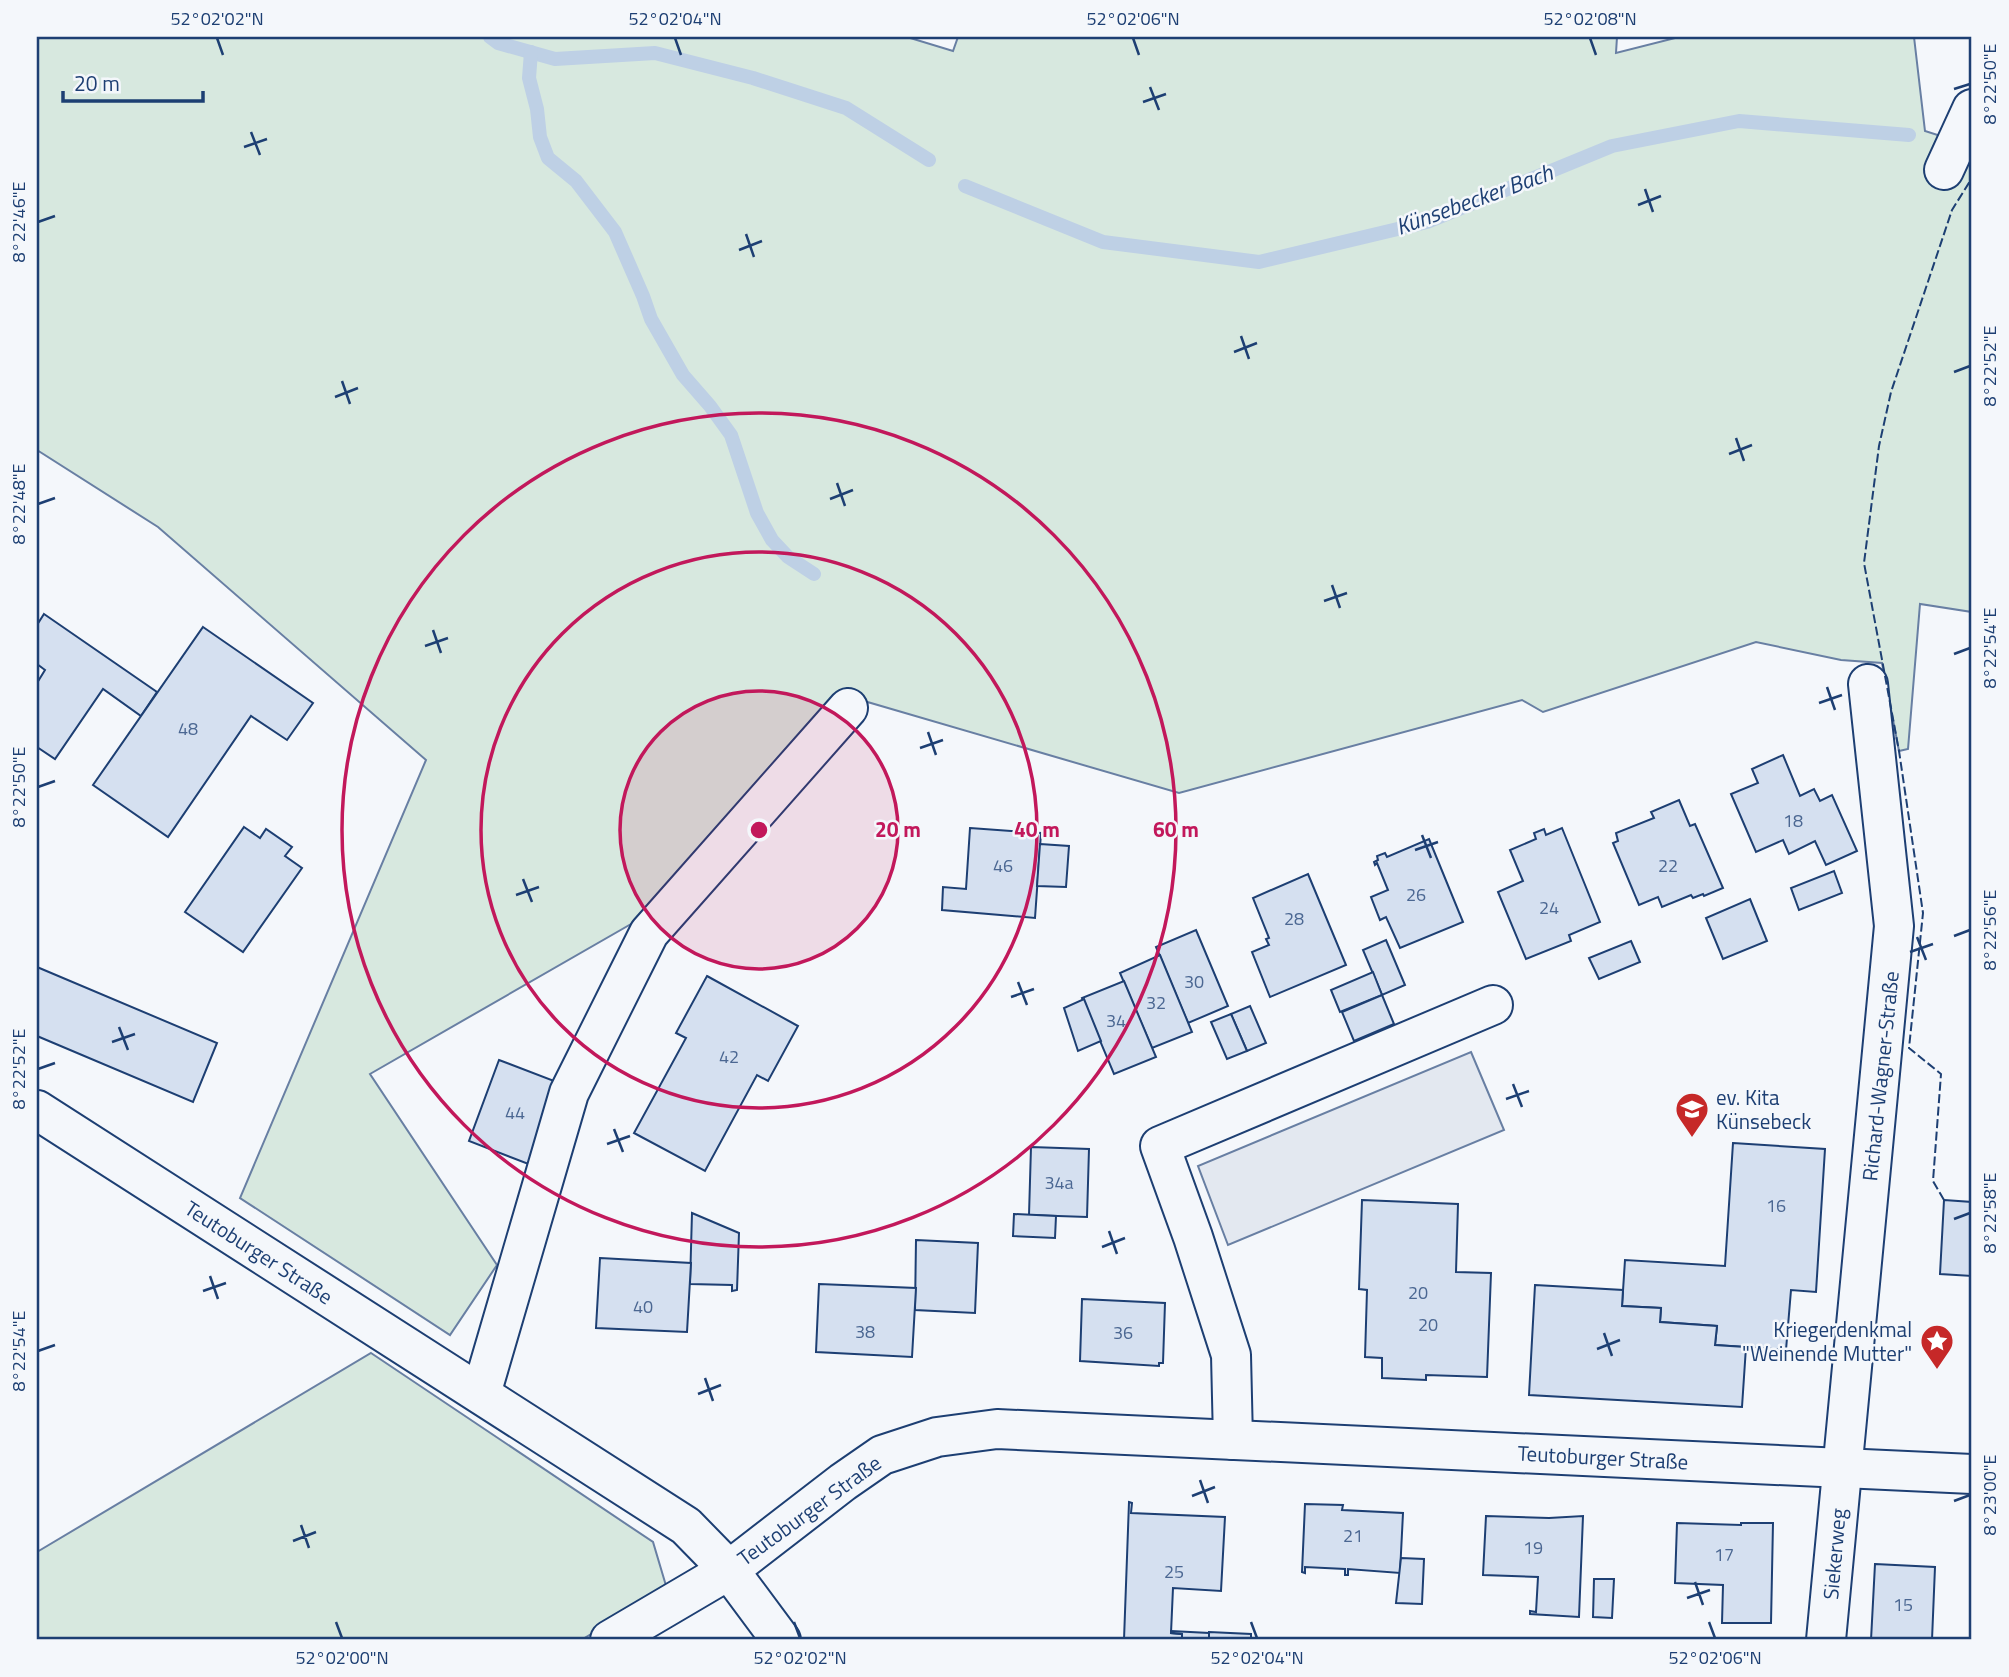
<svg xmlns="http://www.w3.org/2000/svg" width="2009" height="1677" font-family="'Titillium Web',sans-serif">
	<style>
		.green { fill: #d7e8df; stroke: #687fa3; stroke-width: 2 }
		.parking { fill: #e3e8f0; stroke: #687fa3; stroke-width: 2 }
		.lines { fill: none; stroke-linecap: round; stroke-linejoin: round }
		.stream { stroke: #bed0e5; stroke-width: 14 }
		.building { fill: #d5e0f0; stroke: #1d3f73; stroke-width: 2 }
		.minor-casing { stroke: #1d3f73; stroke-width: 42 }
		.minor { stroke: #f4f7fb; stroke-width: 38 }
		.fence { stroke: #1d3f73; stroke-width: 2; stroke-dasharray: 9 3.5; stroke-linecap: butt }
		.ticks { fill: none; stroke: #1d3f73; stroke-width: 2.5 }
		.ring { fill: none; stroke: #c2185b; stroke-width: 3.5 }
		.labels { text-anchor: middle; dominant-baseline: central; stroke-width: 5; stroke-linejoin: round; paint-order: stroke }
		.number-label { font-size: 18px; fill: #4b6792 }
		.street-label { font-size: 21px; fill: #1d3f73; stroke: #f4f7fb }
		.poi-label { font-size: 21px; fill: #1d3f73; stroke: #f4f7fb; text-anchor: start }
		.water-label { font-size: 23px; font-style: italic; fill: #1d3f73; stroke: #f4f7fb }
		.centre { fill: #c2185b; stroke: #f4f7fb; stroke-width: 3.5 }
		.ring-label { font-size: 21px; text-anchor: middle; font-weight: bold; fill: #c2185b; stroke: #f4f7fb; stroke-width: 5; stroke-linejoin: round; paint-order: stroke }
		.neatline { fill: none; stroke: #1d3f73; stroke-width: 2.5 }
		.ticks-label { font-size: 18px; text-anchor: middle; fill: #1d3f73 }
	</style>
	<rect width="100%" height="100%" fill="#f4f7fb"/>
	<!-- green -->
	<g class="green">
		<polygon points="37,37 907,37 953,51 958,37 1617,37 1616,53 1679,37 1914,37 1925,131 1972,146 1972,612 1920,604 1908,749 1899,751 1882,663 1841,660 1756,642 1543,712 1522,700 1179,793 840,694 631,924 370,1074 497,1265 450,1335 240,1198 426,760 158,527 37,450"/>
		<polygon points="371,1353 653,1542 667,1589 581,1640 37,1640 37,1552"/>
	</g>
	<!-- parking -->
	<polygon class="parking" points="1471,1052 1504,1130 1228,1245 1198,1166"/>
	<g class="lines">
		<!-- stream -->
		<g class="stream">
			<polyline points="490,37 498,43 555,59 655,53 753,78 846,108 929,160"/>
			<polyline points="531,52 529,78 537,109 540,137 548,158 576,181 615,232 643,296 651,319 683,375 710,406 731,435 757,513 772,540 788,557 814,574"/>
			<polyline points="965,186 1103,242 1259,262 1427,222 1612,146 1739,121 1909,135"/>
		</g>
	</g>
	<!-- building -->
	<g class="building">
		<polygon points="44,614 157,692 141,716 103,689 55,759 37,747 37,683 45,670 37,664 37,625"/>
		<polygon points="203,627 313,703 287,740 251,716 168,837 93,785"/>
		<polygon points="1783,755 1800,796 1814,789 1820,801 1832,795 1857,851 1826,865 1815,841 1789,854 1783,840 1756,852 1731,794 1758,783 1752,769"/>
		<polygon points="1679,800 1690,826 1695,824 1723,888 1704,896 1703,894 1693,898 1691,895 1662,907 1658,897 1639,905 1613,843 1618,841 1616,833 1654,818 1651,812"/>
		<polygon points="244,827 260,838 266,829 292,847 285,856 302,868 243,952 185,912"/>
		<polygon points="970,828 1041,833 1035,918 942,910 943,887 966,889"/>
		<polygon points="1562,828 1600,922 1569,935 1571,941 1526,959 1498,892 1523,881 1510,850 1536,839 1534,833 1544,829 1546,835"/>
		<polygon points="1429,839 1463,922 1400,948 1386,917 1380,920 1371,897 1388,890 1377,863 1375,865 1374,862 1378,860 1377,856 1385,853 1387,857"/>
		<polygon points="1040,844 1069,846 1066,887 1037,886"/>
		<polygon points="1834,871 1842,893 1799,910 1791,888"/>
		<polygon points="1308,874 1346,965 1270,997 1252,952 1269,945 1266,939 1269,938 1253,898"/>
		<polygon points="1750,899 1767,941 1723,959 1706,918"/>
		<polygon points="1196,930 1228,1006 1188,1023 1156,947"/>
		<polygon points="1386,940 1405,985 1382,995 1363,950"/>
		<polygon points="1631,941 1640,962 1599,979 1589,958"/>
		<polygon points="1160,955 1192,1032 1152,1048 1120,973"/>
		<polygon points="37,967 217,1043 193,1102 37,1036"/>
		<polygon points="1373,972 1382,995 1340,1012 1331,990"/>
		<polygon points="707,976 798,1026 768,1081 757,1075 705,1171 634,1133 686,1038 676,1033"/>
		<polygon points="1124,981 1156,1057 1114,1074 1082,998"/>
		<polygon points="1382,995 1394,1024 1354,1041 1342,1012"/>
		<polygon points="1084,999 1101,1041 1078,1051 1064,1008"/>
		<polygon points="1250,1006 1266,1043 1247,1051 1231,1014"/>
		<polygon points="1231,1014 1247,1051 1227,1059 1211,1022"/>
		<polygon points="499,1060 562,1084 531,1165 469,1141"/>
		<polygon points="1733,1143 1825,1149 1816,1292 1791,1290 1786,1350 1715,1345 1717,1326 1660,1322 1661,1308 1622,1306 1625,1260 1725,1266"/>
		<polygon points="1031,1147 1089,1149 1087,1217 1029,1215"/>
		<polygon points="1362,1200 1458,1204 1456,1272 1491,1273 1487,1377 1426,1375 1426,1380 1382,1378 1382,1358 1365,1357 1367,1290 1359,1289"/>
		<polygon points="1944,1200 1972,1202 1972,1276 1940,1274"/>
		<polygon points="692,1213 739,1233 737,1290 732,1291 732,1285 690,1284"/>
		<polygon points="1014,1214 1056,1216 1055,1238 1013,1236"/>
		<polygon points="916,1240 978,1243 975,1313 915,1310"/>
		<polygon points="600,1258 691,1263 687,1332 596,1328"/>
		<polygon points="819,1284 916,1288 912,1357 816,1352"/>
		<polygon points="1535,1285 1623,1290 1622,1306 1661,1308 1660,1322 1717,1326 1715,1345 1746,1347 1742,1407 1529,1395"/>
		<polygon points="1082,1299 1165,1303 1163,1363 1159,1363 1159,1366 1080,1361"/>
		<polygon points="1129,1502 1132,1503 1131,1513 1225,1517 1221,1591 1173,1588 1171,1633 1182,1634 1182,1640 1124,1640"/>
		<polygon points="1305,1504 1343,1505 1342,1510 1403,1513 1400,1573 1348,1569 1348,1575 1345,1575 1345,1569 1305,1567 1305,1573 1302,1572"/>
		<polygon points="1486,1516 1549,1518 1583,1516 1579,1617 1530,1614 1530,1611 1536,1612 1538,1577 1483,1575"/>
		<polygon points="1677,1523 1741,1525 1741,1523 1773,1523 1771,1623 1722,1623 1723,1585 1675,1583"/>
		<polygon points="1401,1558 1424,1559 1422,1604 1396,1603"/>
		<polygon points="1875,1564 1935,1567 1932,1640 1871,1640"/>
		<polygon points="1594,1579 1614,1579 1612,1618 1593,1617"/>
		<polygon points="1171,1631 1209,1633 1209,1640 1182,1640 1182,1634 1171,1633"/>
		<polygon points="1209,1632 1251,1634 1251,1640 1209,1640"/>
	</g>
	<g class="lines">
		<defs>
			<g id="minor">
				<polyline points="1944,170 1972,109"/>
				<polyline points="37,1110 686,1526 729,1570 781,1640"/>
				<polyline points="481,1394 569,1093 649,933 848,708"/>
				<polyline points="1233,1440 1231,1355 1193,1237 1160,1146 1493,1005"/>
				<polyline points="610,1640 729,1570 843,1482 882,1455 937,1437 997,1429 1972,1474"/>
				<polyline points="1826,1640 1894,926 1868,684"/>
			</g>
		</defs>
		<!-- minor casing -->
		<use href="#minor" class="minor-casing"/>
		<!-- minor -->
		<use href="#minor" class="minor"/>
		<!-- fence -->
		<polyline class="fence" points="1944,1200 1933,1181 1941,1074 1909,1048 1923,913 1899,751 1864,563 1879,446 1891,392 1952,210 1972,178"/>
	</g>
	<!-- ticks -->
	<path class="ticks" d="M 217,38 L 223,55M 675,38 L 681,55M 1133,38 L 1139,55M 1590,38 L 1596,55M 1150,87 L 1159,110M 1954,89 L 1970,84M 1143,102 L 1166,94M 251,132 L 260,155M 244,147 L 267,139M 1645,189 L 1653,212M 1638,205 L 1661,196M 38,222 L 55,216M 746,234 L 754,257M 739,250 L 762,241M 1241,336 L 1249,359M 1234,352 L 1257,343M 1954,372 L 1970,366M 342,381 L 350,404M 335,397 L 358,388M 1736,438 L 1744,461M 1729,454 L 1752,445M 837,483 L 845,506M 830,499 L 853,490M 38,504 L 55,498M 1332,585 L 1340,608M 1324,601 L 1347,593M 433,630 L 441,653M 425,646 L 448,638M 1954,654 L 1970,648M 1827,687 L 1835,710M 1819,703 L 1842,695M 928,732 L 936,755M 920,748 L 943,740M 38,787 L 55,781M 1422,835 L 1431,858M 1415,850 L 1438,842M 523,879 L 532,902M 516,895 L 539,887M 1954,936 L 1970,930M 1917,937 L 1926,960M 1910,952 L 1933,944M 1018,982 L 1027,1005M 1011,997 L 1034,989M 119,1027 L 128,1050M 112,1042 L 135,1034M 38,1069 L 55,1063M 1513,1084 L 1522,1107M 1506,1099 L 1529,1091M 614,1129 L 623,1152M 607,1144 L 630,1136M 1954,1219 L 1970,1213M 1109,1231 L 1117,1254M 1102,1247 L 1125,1238M 210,1276 L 218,1299M 203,1291 L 226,1283M 1604,1333 L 1612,1356M 1597,1349 L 1620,1340M 38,1351 L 55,1345M 705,1378 L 713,1401M 698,1394 L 721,1385M 1200,1480 L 1208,1503M 1192,1496 L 1215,1487M 1954,1501 L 1970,1495M 301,1525 L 309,1548M 293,1541 L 316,1532M 1695,1582 L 1703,1605M 1687,1598 L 1710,1590M 336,1622 L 342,1638M 794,1622 L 800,1638M 1251,1622 L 1257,1638M 1709,1622 L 1715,1638"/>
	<!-- distance rings -->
	<circle cx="759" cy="830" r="139" fill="#c2185b" fill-opacity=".12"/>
	<g class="ring">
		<circle cx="759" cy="830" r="139"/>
		<circle cx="759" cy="830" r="278"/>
		<circle cx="759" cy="830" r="417"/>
	</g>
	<!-- icons -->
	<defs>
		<symbol id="school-pin" viewBox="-11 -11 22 30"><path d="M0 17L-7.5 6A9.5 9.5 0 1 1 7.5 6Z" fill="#c62828" stroke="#f4f7fb"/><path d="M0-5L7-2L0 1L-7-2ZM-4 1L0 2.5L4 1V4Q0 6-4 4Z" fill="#fff"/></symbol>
		<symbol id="sight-pin" viewBox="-11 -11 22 30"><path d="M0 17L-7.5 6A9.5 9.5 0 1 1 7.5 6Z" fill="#c62828" stroke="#f4f7fb"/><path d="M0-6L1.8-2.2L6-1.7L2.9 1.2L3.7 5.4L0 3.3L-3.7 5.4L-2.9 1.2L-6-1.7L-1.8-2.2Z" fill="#fff"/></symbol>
	</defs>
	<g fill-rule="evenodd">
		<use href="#school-pin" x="1673" y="1090" width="38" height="52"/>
		<use href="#sight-pin" x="1918" y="1322" width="38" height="52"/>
	</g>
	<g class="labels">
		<!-- number labels -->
		<g class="number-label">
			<text x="188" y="728">48</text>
			<text x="1793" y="820">18</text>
			<text x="1003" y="865">46</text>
			<text x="1668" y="865">22</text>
			<text x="1416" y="894">26</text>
			<text x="1549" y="907">24</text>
			<text x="1294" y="918">28</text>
			<text x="1194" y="981">30</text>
			<text x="1156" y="1002">32</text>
			<text x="1116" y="1020">34</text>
			<text x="729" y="1056">42</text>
			<text x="515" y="1112">44</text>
			<text x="1059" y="1182">34a</text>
			<text x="1776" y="1205">16</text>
			<text x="1418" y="1292">20</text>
			<text x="643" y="1306">40</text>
			<text x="1428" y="1324">20</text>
			<text x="865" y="1331">38</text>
			<text x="1123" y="1332">36</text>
			<text x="1353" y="1535">21</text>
			<text x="1533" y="1547">19</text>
			<text x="1724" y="1554">17</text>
			<text x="1174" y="1571">25</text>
			<text x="1903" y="1604">15</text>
		</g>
		<!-- street labels -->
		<g class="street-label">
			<text transform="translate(1880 1076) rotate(-84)">Richard-Wagner-Straße</text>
			<text transform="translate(259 1252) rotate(33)">Teutoburger Straße</text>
			<text transform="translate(1603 1457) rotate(3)">Teutoburger Straße</text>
			<text transform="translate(809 1510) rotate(-36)">Teutoburger Straße</text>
			<text transform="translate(1834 1554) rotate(-85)">Siekerweg</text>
		</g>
		<!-- poi labels -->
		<g class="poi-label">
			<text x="1716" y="1097">ev. Kita<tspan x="1716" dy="24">Künsebeck</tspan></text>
			<text x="1912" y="1329" text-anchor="end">Kriegerdenkmal<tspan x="1912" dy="24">"Weinende Mutter"</tspan></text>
		</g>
		<!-- water labels -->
		<g class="water-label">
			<text transform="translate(1474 199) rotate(-20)">Künsebecker Bach</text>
		</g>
	</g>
	<circle cx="759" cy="830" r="10" class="centre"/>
	<g class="ring-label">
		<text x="898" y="837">20 m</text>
		<text x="1037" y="837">40 m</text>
		<text x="1176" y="837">60 m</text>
	</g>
	<!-- border -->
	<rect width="2009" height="1677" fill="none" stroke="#f4f7fb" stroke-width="77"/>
	<!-- scale -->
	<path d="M63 91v10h140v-10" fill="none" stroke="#1d3f73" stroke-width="3.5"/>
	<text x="74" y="91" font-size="21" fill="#1d3f73" stroke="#f4f7fb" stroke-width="5" paint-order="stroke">20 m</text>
	<rect x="38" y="38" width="1932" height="1600" class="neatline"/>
	<g class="ticks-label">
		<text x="217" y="25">52°02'02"N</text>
		<text x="675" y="25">52°02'04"N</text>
		<text x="1133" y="25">52°02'06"N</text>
		<text x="1590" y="25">52°02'08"N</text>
		<text transform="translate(1990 84) rotate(-90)" y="6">8°22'50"E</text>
		<text transform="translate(19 222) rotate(-90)" y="6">8°22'46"E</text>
		<text transform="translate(1990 366) rotate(-90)" y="6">8°22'52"E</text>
		<text transform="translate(19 504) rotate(-90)" y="6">8°22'48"E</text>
		<text transform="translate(1990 648) rotate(-90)" y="6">8°22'54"E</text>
		<text transform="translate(19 787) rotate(-90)" y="6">8°22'50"E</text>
		<text transform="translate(1990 930) rotate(-90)" y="6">8°22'56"E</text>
		<text transform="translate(19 1069) rotate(-90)" y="6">8°22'52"E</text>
		<text transform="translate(1990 1213) rotate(-90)" y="6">8°22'58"E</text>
		<text transform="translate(19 1351) rotate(-90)" y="6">8°22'54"E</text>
		<text transform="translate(1990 1495) rotate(-90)" y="6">8°23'00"E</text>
		<text x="342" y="1664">52°02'00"N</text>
		<text x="800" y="1664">52°02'02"N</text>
		<text x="1257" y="1664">52°02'04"N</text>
		<text x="1715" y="1664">52°02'06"N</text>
	</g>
</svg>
